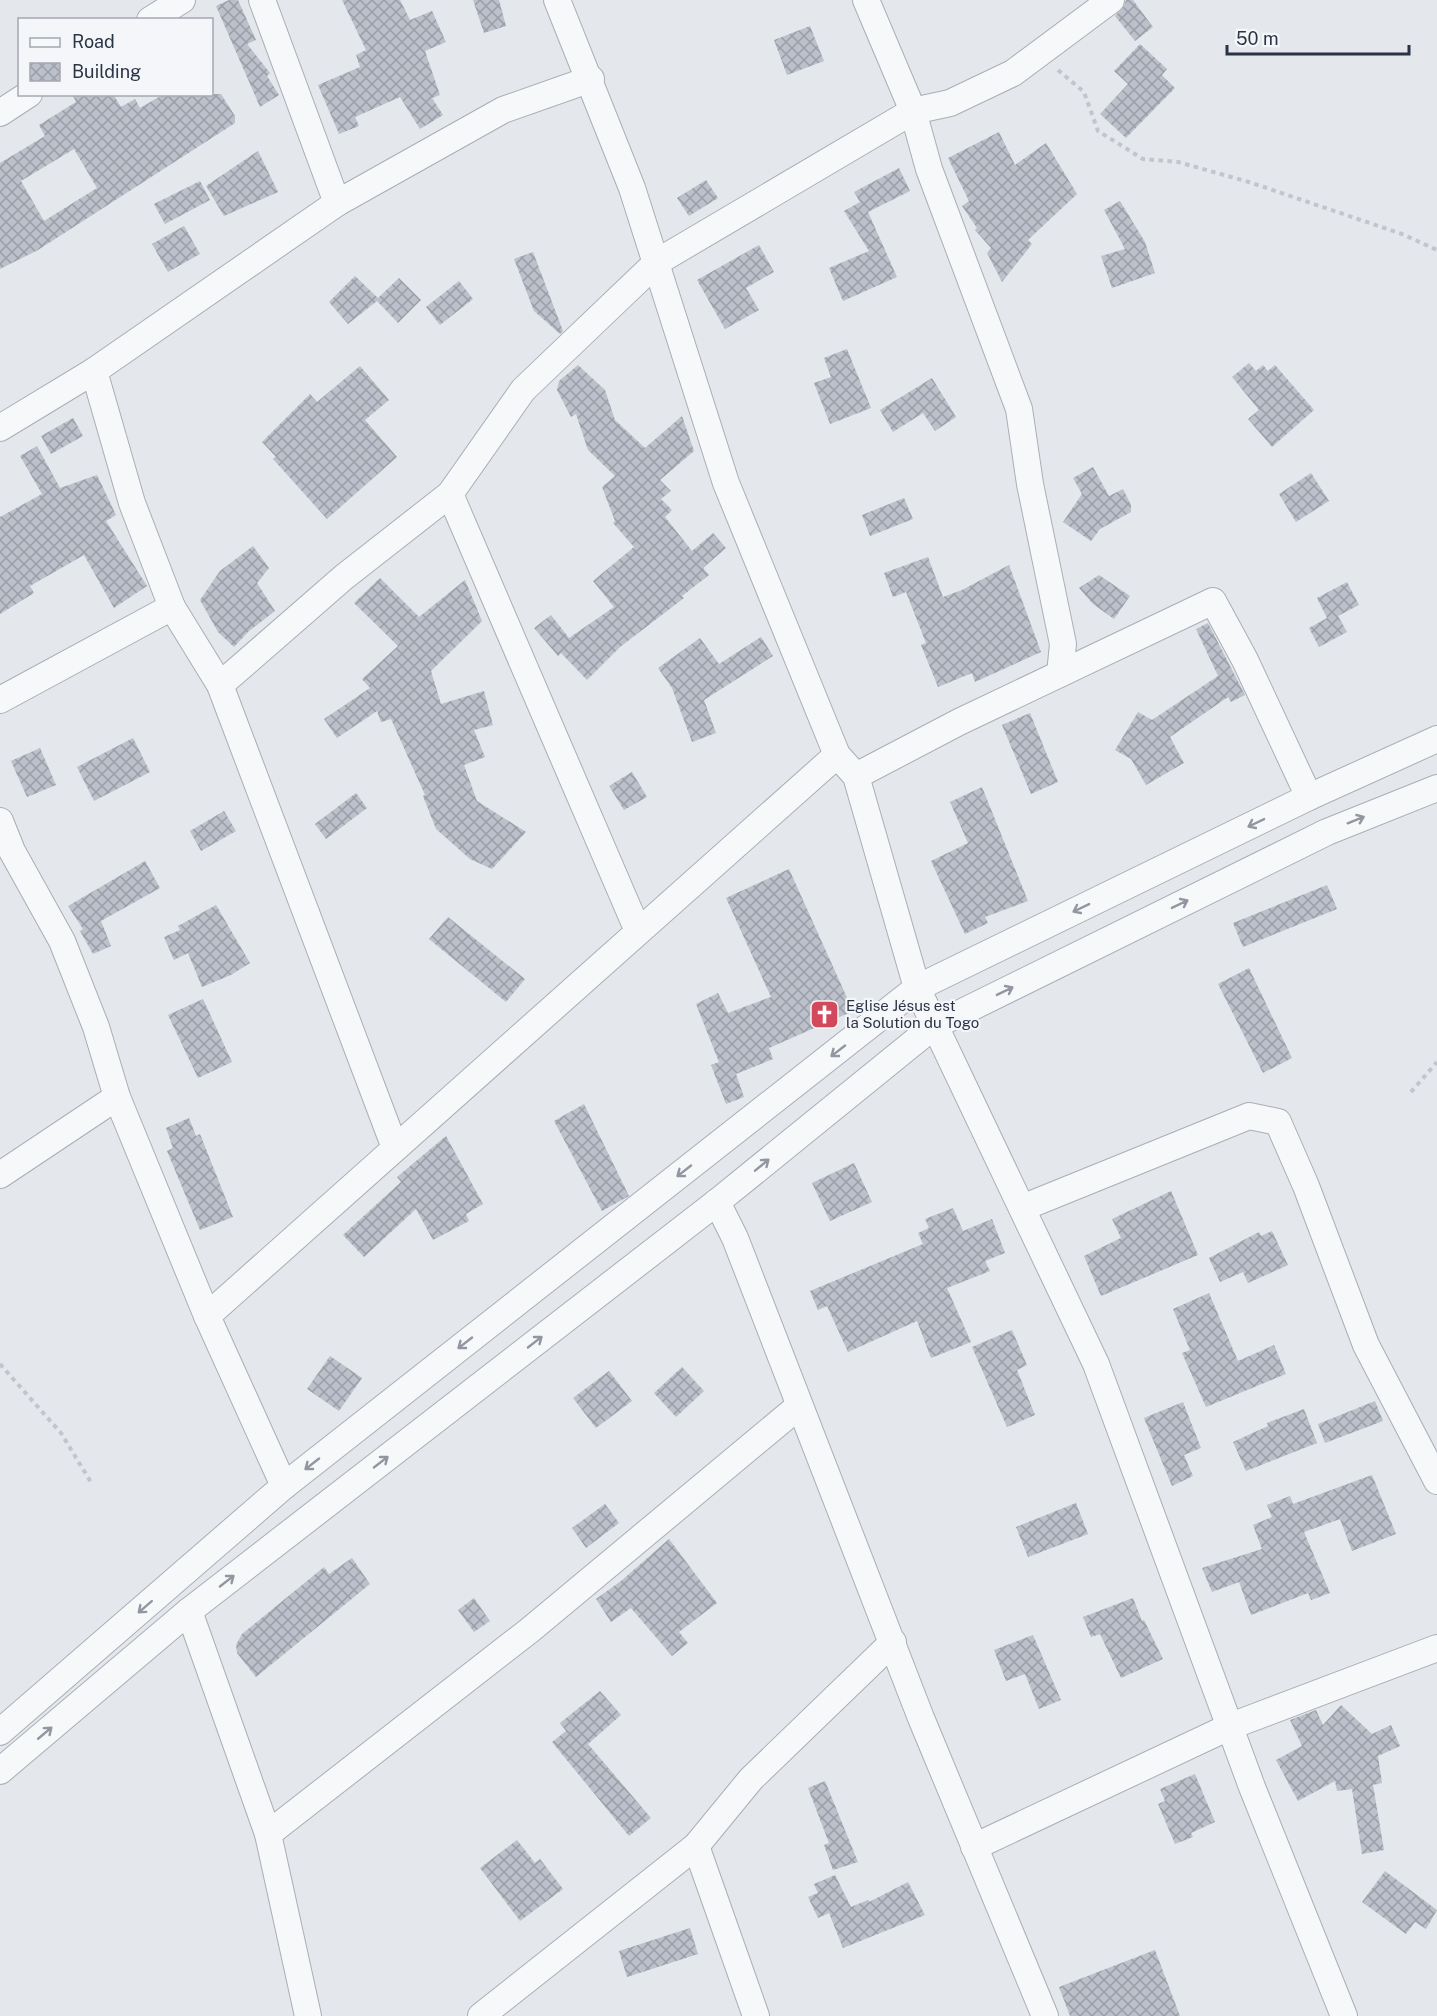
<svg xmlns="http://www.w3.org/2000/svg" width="1437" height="2016" font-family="'Public Sans',sans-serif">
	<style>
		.building { fill: url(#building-cross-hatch); fill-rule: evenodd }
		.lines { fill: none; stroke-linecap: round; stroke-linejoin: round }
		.minor-casing { stroke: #a9aeb7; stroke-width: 28 }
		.path { stroke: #c2c5cb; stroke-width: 4; stroke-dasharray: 4.5 4.5; stroke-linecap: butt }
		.minor { stroke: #f7f8fa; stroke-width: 26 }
		.oneway { stroke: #9196a0 }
		.labels { text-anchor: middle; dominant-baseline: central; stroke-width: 4.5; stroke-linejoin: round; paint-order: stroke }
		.poi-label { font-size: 15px; fill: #2b3445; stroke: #f4f6f9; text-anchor: start }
	</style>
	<defs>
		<pattern id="building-cross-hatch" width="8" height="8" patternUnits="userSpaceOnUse" patternTransform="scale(1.5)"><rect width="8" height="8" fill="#bbc0ca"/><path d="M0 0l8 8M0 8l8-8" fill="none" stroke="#989da6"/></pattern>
	</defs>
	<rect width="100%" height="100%" fill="#e4e7ec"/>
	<!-- building -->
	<g class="building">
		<polygon points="229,0 238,0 256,40 247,44 270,73 267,76 279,95 260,107 216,6"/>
		<polygon points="342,0 400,0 410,20 432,11 446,42 425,51 440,95 432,98 443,115 420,129 400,97 355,117 359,126 339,134 318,85 360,67 356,55 366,50"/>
		<polygon points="473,0 499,0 506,26 484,33"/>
		<polygon points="1126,0 1133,0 1153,27 1135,41 1115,16 1124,6"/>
		<polygon points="810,26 824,61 787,75 774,40"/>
		<polygon points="1140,44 1167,69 1162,75 1175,88 1126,138 1100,114 1128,84 1114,71"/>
		<path d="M 72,94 L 113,94 L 121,107 L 135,99 L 140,108 L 164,94 L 221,94 L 235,116 L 235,123 L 38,250 L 0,269 L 0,163 L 45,136 L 39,125 L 76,102 ZM 74,149 L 97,188 L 44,221 L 21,181 Z"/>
		<polygon points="999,132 1015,165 1046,143 1077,194 1028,240 1032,244 1002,282 987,253 991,248 975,230 977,228 962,206 969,201 948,158"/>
		<polygon points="258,151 278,192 224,216 206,186"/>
		<polygon points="899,168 910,191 868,212 897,277 843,301 829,268 869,251 844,211 860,202 854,192"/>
		<polygon points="706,180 718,198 689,216 677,198"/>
		<polygon points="200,181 210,200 165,224 154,204"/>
		<polygon points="1120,201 1145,242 1155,273 1112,288 1101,256 1125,249 1104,210"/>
		<polygon points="184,226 200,254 168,272 152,244"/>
		<polygon points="759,245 774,272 746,288 759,310 725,329 697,280"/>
		<polygon points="533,252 563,331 560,334 534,311 514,259"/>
		<polygon points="355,276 378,298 399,278 421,300 398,323 377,301 348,324 329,302"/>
		<polygon points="459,281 473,299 440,325 426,307"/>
		<polygon points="847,349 871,408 830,424 814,383 831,377 824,358"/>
		<polygon points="1249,363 1256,371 1263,365 1268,371 1275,365 1314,410 1272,447 1248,419 1259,410 1232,377"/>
		<polygon points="578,365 605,390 615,420 645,448 682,416 694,451 660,480 671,491 661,499 672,510 665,517 692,551 713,533 726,548 703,568 709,575 682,596 684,598 620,647 587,680 561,653 558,656 534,628 551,615 569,638 614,607 593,581 634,547 613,523 615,521 602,487 615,476 588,450 576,414 571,417 557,390 559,381"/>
		<polygon points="360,366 389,400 365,420 397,457 327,519 273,459 276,457 262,442 310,394 317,402"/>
		<polygon points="932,378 956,417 935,431 923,413 893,432 880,410"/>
		<polygon points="73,418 83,436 51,454 41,436"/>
		<polygon points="37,446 60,488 97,475 116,515 106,521 147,586 114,608 84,555 30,586 34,593 0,614 0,517 42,494 20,456"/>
		<polygon points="1093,467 1109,496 1123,489 1131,505 1131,512 1100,529 1091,541 1063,522 1082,494 1073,478"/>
		<polygon points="1311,473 1329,501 1296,522 1279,494"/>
		<polygon points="904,498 913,519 870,536 862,515"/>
		<polygon points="253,546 269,568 257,583 275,611 249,631 234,647 218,632 200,600 220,571"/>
		<polygon points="928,557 943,597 962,590 1009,565 1041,652 975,682 972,673 938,687 921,645 926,643 906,592 893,597 884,573"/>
		<polygon points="1099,575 1130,596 1114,619 1093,604 1079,588"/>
		<polygon points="380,578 419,617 465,580 482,621 431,671 441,704 484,691 493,725 474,730 485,757 464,765 477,801 526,832 492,869 470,859 436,829 423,796 425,795 391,719 381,722 377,711 337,738 324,719 370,688 362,679 398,646 354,603"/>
		<polygon points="1347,582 1359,605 1338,616 1347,632 1319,647 1309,628 1327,618 1317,598"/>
		<polygon points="1208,623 1245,695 1231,702 1228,697 1170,737 1184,763 1146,785 1131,759 1115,750 1138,712 1152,720 1218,676 1196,629"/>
		<polygon points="761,637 773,656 704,700 716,733 692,742 672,688 658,668 700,638 719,664"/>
		<polygon points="1030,713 1058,782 1031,794 1002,725"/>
		<polygon points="133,738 150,772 94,801 77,767"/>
		<polygon points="40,748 56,785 27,797 11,761"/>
		<polygon points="632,772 647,797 624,810 609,786"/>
		<polygon points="982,787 1028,901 985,917 988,923 965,934 931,861 968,843 950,802"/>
		<polygon points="356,793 367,808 326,839 315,824"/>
		<polygon points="224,811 236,831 201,851 190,831"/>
		<polygon points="145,861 160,888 101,921 111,946 93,954 80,931 83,929 68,906"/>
		<polygon points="789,869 853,1011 769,1048 773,1059 736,1074 744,1097 726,1104 711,1065 719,1062 696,1004 718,993 728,1013 771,997 726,898"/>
		<polygon points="1327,885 1337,909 1243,947 1233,923"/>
		<polygon points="216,905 250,963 231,975 202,987 188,953 174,960 164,937 180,930 178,926"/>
		<polygon points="448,917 525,979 506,1002 429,939"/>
		<polygon points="1249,968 1292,1058 1263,1073 1218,984"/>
		<polygon points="203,999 232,1062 198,1078 168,1015"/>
		<polygon points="584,1104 629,1196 602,1211 554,1121"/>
		<polygon points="189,1118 196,1136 200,1134 233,1217 200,1230 167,1151 173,1148 166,1128"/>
		<polygon points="446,1136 483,1204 466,1214 469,1221 433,1240 416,1209 364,1257 343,1235 401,1182 397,1177"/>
		<polygon points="854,1163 872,1202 830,1221 812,1183"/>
		<polygon points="1171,1191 1198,1255 1101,1296 1084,1256 1121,1238 1112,1219"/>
		<polygon points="953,1208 963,1231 992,1219 1005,1253 985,1261 990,1271 947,1288 971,1342 931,1358 917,1321 848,1352 827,1306 818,1310 810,1291 923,1244 918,1233 929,1228 925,1219"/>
		<polygon points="1272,1231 1288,1265 1248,1283 1243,1272 1220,1282 1209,1258 1259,1232 1261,1236"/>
		<polygon points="1209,1293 1238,1361 1274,1345 1286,1374 1206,1407 1182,1353 1190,1350 1173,1309"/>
		<polygon points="1012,1330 1027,1365 1017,1370 1035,1415 1007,1427 972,1347"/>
		<polygon points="330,1356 362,1378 339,1411 307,1389"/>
		<polygon points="682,1367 704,1391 676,1417 654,1393"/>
		<polygon points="609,1371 632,1401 596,1428 573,1398"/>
		<polygon points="1375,1401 1383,1421 1325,1443 1318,1424"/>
		<polygon points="1183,1402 1201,1448 1184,1455 1193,1476 1172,1486 1144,1418"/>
		<polygon points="1304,1409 1317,1443 1246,1471 1233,1442 1268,1426 1267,1423"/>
		<polygon points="1372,1475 1396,1534 1352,1551 1340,1519 1304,1532 1330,1593 1311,1600 1308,1593 1251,1615 1239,1582 1212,1592 1202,1568 1262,1549 1253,1525 1272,1517 1267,1505 1290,1496 1293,1504"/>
		<polygon points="1076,1503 1088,1534 1028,1557 1016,1527"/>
		<polygon points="605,1504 619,1523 586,1548 572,1528"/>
		<polygon points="669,1539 717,1603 679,1632 688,1643 672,1656 631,1608 611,1622 596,1599 621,1581"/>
		<polygon points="352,1558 370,1584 256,1677 237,1653 236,1645 242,1634 324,1567 329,1574"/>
		<polygon points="474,1598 490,1621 474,1632 458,1610"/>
		<polygon points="1133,1598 1142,1621 1144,1620 1163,1659 1121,1678 1100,1634 1091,1637 1083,1617"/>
		<polygon points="1033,1635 1061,1700 1039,1709 1025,1674 1006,1681 994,1650"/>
		<polygon points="600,1691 621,1715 588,1744 651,1818 629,1836 552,1742 566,1731 560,1723"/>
		<polygon points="1341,1705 1372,1734 1391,1725 1400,1746 1378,1756 1382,1783 1373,1785 1384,1850 1362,1854 1352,1789 1337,1791 1335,1781 1298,1801 1276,1760 1302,1746 1290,1720 1316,1710 1323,1725"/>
		<polygon points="1195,1774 1215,1822 1191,1833 1193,1837 1175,1844 1158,1804 1165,1801 1160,1789"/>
		<polygon points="825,1781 858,1862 833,1870 824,1845 829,1843 808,1788"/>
		<polygon points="517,1840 535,1863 540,1859 563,1889 520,1921 480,1868"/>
		<polygon points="1385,1871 1437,1910 1426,1929 1415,1922 1406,1934 1362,1902"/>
		<polygon points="835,1875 851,1907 868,1900 869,1902 908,1882 925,1915 843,1948 829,1913 818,1918 808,1897 818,1893 814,1884"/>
		<polygon points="690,1928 698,1954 627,1977 619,1951"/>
		<polygon points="1155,1950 1180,2016 1070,2016 1059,1987"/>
	</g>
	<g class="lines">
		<defs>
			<g id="minor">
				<polyline points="262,0 337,203 503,110 591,79"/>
				<polyline points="557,0 632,188 726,483 837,755 856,776 917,988 1096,1364 1252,1787 1344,2016"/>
				<polyline points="866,0 913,111 929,169 1019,409 1030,484 1063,644 1060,674"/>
				<polyline points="150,20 182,0"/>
				<polyline points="0,113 29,94"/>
				<polyline points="94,371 132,503 172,607 220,685 395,1148"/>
				<polyline points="0,428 94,371 337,203"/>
				<polyline points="450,494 638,931"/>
				<polyline points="220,685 344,577 450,494 523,390 657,262 913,111 950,103 1013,73 1111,0"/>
				<polyline points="0,700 172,607"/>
				<polyline points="856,776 959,722 1213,601 1245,660 1309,797"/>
				<polyline points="0,821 12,851 62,941 96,1027 117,1097 207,1316 284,1486"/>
				<polyline points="0,1175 117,1097"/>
				<polyline points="717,1202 735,1238 921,1718 1045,2016"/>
				<polyline points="1022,1208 1249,1116 1278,1122 1306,1186 1366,1345 1437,1481"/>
				<polyline points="207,1316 837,755"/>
				<polyline points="189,1611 268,1834 308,2016"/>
				<polyline points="0,1732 284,1486 917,988 1309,797 1437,739"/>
				<polyline points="0,1771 189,1611 717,1202 934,1026 1327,832 1437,788"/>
				<polyline points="268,1834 530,1630 799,1406"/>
				<polyline points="696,1846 756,2016"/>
				<polyline points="974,1847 1231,1726 1437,1648"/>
				<polyline points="481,2016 696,1846 751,1779 893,1642"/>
			</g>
		</defs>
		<!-- minor casing -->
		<use href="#minor" class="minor-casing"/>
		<!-- path -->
		<g class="path">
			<polyline points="1058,70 1084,92 1098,131 1143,159 1178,162 1249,182 1402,234 1437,250"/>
			<polyline points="1411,1092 1437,1062"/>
			<polyline points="0,1364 61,1433 92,1484"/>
		</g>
		<!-- minor -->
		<use href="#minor" class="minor"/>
	</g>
	<!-- one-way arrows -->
	<defs><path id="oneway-shaft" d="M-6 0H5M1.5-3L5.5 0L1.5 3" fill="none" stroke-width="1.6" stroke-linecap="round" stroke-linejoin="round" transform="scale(1.5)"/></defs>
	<g class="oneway">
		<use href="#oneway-shaft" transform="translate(1356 820) rotate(-22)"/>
		<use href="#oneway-shaft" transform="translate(1256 823) rotate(154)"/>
		<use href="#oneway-shaft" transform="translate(1180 904) rotate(-26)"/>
		<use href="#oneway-shaft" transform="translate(1081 908) rotate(154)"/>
		<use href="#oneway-shaft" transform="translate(1005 991) rotate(-26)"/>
		<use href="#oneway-shaft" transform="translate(838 1051) rotate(142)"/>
		<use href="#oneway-shaft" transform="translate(762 1165) rotate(-39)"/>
		<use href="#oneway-shaft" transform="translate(684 1171) rotate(142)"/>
		<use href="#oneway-shaft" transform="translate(535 1342) rotate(-38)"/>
		<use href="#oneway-shaft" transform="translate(465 1343) rotate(142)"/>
		<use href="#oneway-shaft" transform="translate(381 1462) rotate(-38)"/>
		<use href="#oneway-shaft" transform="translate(312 1464) rotate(142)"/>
		<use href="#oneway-shaft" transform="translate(227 1581) rotate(-38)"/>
		<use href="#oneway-shaft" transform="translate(145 1607) rotate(139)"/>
		<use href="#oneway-shaft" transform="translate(45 1733) rotate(-40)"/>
	</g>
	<!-- icons -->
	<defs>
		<symbol id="church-square" viewBox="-11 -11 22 22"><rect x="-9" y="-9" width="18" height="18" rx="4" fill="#d1495b" stroke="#f4f6f9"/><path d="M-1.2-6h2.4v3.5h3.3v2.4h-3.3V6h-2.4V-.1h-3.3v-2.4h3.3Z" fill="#fff"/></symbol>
	</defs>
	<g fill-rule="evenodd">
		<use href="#church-square" x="808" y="998" width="33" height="33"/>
	</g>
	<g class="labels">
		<!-- poi labels -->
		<g class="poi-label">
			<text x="846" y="1005">Eglise Jésus est<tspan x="846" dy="17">la Solution du Togo</tspan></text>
		</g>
	</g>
	<!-- legend -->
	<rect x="18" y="18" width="195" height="78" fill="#f4f6f9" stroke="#a4a8b1" stroke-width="1.5"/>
	<rect x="30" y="38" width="30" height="9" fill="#f7f8fa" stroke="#a4a8b1" stroke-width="1.5"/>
	<text x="72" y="48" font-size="18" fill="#2b3445">Road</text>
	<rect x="30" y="63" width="30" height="18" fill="url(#building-cross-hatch)" stroke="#a4a8b1" stroke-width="1.5"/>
	<text x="72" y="78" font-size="18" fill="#2b3445">Building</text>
	<!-- scale -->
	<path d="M1227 45v9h182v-9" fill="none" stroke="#2b3445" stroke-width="3"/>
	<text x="1236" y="45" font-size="18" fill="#2b3445" stroke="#f4f6f9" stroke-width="4.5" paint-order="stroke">50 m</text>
</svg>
